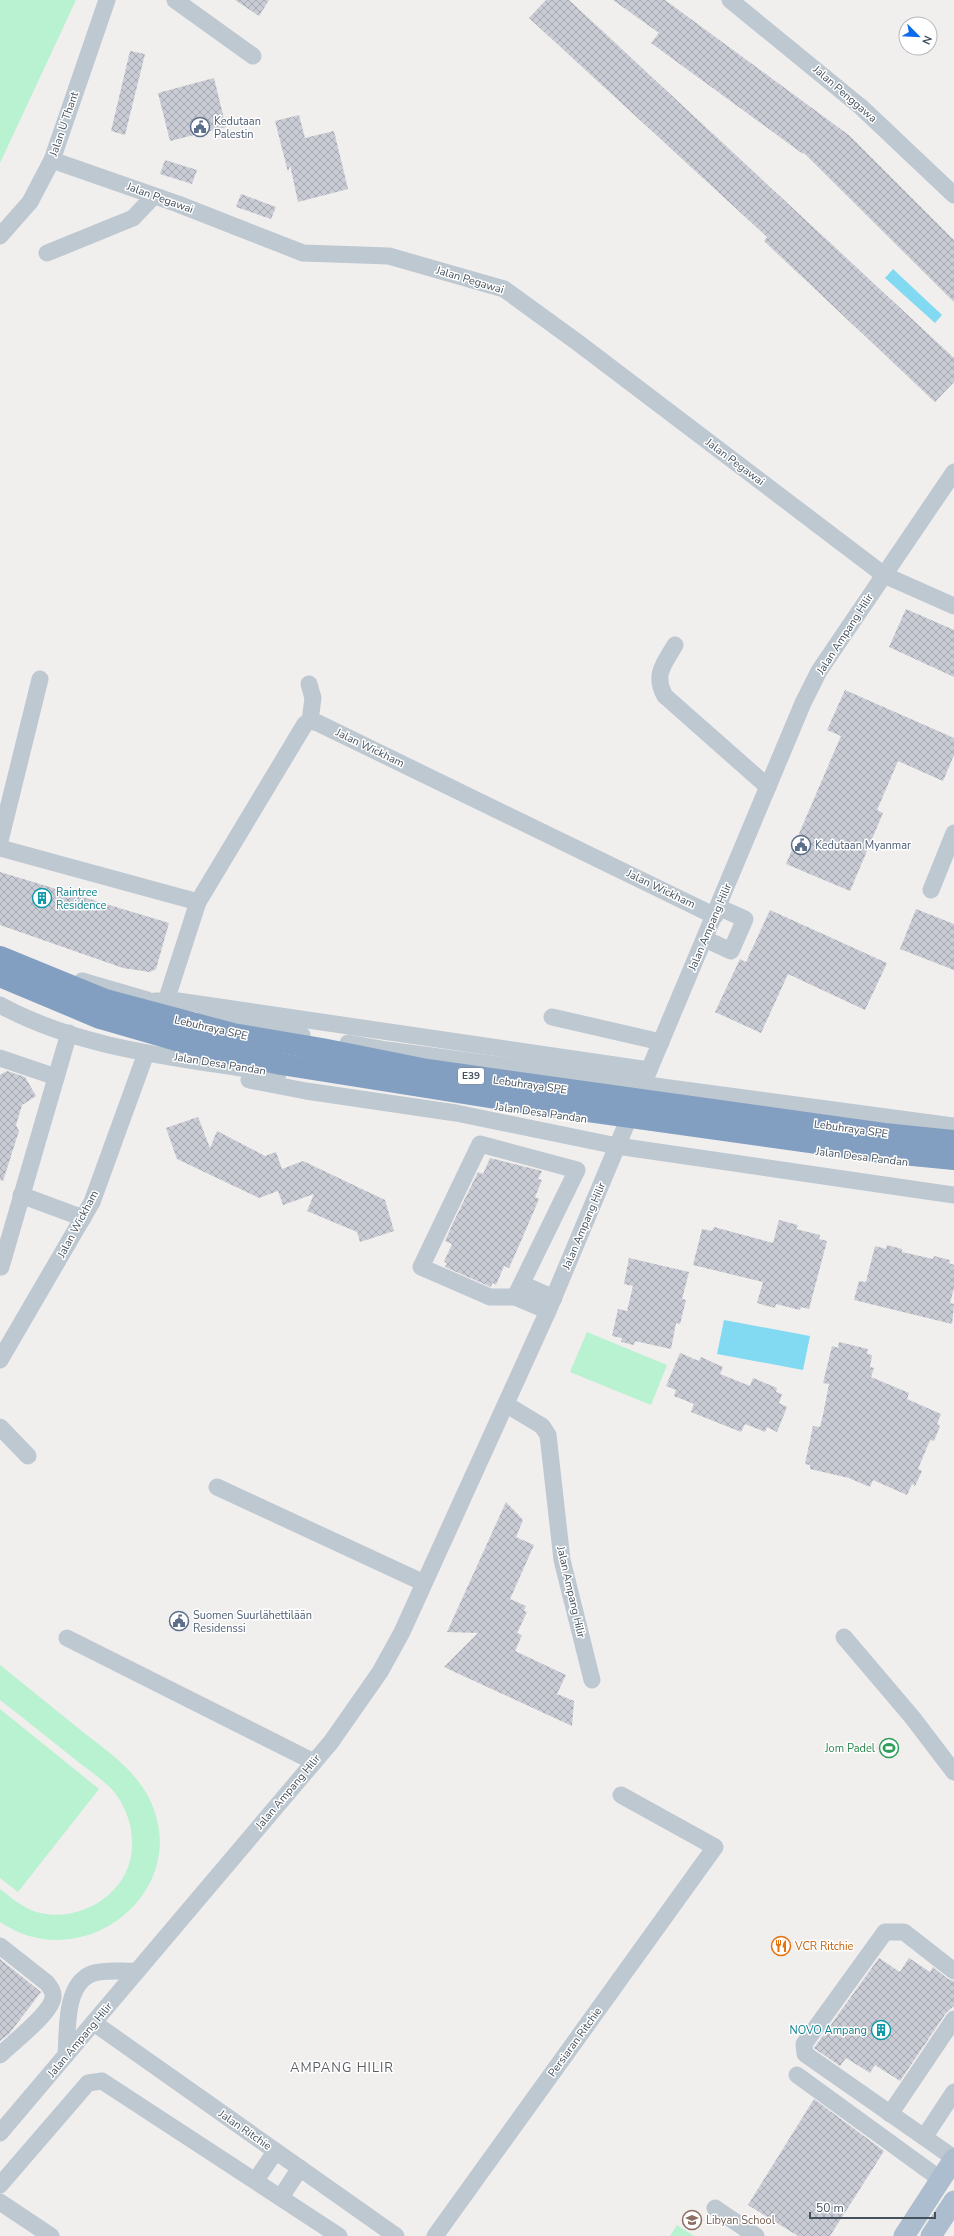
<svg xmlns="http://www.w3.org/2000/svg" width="954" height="2236" font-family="'Nunito Sans',sans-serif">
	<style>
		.green { fill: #b8f2d0 }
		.water { fill: #82d9f2 }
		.building { fill: url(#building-cross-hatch) }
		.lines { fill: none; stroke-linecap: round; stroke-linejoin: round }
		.minor { stroke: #bdc8d1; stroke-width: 17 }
		.major { stroke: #abbdcf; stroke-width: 21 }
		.highway { stroke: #829fc1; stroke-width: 22 }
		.labels { text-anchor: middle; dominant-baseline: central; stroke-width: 3; stroke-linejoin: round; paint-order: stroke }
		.shield { fill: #fff; stroke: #7d858e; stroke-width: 1 }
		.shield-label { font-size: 10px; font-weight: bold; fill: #45515d }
		.street-label { font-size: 11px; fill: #45515d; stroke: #fff }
		.service-label { font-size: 11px; fill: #4e5e75; stroke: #fff; text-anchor: start }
		.culture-label { font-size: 11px; fill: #0d838f; stroke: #fff; text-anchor: start }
		.leisure-label { font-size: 11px; fill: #27864d; stroke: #fff; text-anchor: end }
		.food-label { font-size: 11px; fill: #c56008; stroke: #fff; text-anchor: start }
		.education-label { font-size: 11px; fill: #785e54; stroke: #fff; text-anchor: start }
		.quarter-label { font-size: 13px; letter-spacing: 1px; fill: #5a5e63; stroke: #fff }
	</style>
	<defs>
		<pattern id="building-cross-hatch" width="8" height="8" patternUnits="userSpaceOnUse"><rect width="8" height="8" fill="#c9ccd4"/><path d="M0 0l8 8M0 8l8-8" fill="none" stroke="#a5a8af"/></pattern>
	</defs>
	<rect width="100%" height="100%" fill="#f1eeee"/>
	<!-- green -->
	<g class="green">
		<polygon points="0,0 76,0 0,163"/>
		<polygon points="587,1332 667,1365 651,1405 570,1372"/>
		<path d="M 0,1665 C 26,1686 52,1707 78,1728 C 104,1749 133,1767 149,1798 C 195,1890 84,1979 0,1922 L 0,1889 C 10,1897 21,1906 33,1911 C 78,1926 134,1893 132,1842 C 132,1828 128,1815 121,1802 C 112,1785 91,1772 77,1761 C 51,1740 26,1720 0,1700 Z"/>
		<polygon points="0,1709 99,1789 18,1892 0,1878"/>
		<polygon points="677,2225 694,2236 670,2236"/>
	</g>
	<!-- water -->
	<g class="water">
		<polygon points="893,269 942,315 935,323 885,278"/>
		<polygon points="724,1320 810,1336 803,1370 717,1354"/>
	</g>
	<!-- building -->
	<g class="building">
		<polygon points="235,0 269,0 259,16"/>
		<polygon points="546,0 569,0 954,358 954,382 935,402 764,241 767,237 529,18"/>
		<polygon points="613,0 665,0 850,136 954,240 954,302 804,153 803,154 651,43 659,33"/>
		<polygon points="130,51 145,54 125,135 111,131"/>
		<polygon points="214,78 226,127 170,141 158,93"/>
		<polygon points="299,115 305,138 334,131 348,189 298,202 290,165 288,172 275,121"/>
		<polygon points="165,160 197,170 192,184 160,174"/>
		<polygon points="241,194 276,207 271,219 236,207"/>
		<polygon points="906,609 954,630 954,677 889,647"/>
		<polygon points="845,690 954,738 954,755 943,781 898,761 877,810 883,813 850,891 786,864 841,736 827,730"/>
		<polygon points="0,872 169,923 156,969 150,972 123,968 0,925"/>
		<polygon points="916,909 954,924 954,970 900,949"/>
		<polygon points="770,910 887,963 865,1010 788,974 761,1033 715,1012 740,959 746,962"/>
		<polygon points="7,1071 25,1077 36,1096 22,1105 16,1125 19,1131 3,1181 0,1180 0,1075"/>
		<polygon points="198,1117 210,1148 217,1131 265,1156 276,1152 282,1169 303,1161 385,1200 394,1231 360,1242 357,1232 307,1211 314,1194 283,1205 278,1191 259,1198 177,1159 166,1128"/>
		<polygon points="490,1158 542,1171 538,1179 542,1180 535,1197 539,1199 521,1241 509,1268 504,1266 496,1285 492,1283 491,1287 445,1267 447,1263 444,1262 452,1244 445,1241 454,1221 478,1172 483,1174"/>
		<polygon points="779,1220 798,1225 796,1229 820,1235 819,1239 827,1241 809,1309 801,1307 800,1310 776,1304 775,1308 757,1303 763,1282 693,1265 702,1229 712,1231 714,1227 773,1243"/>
		<polygon points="887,1245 902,1249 902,1252 933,1259 934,1256 950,1260 949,1263 954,1265 954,1288 950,1303 954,1304 952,1324 854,1300 859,1281 866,1282 875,1246 886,1249"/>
		<polygon points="629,1258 689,1272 682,1299 686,1300 680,1324 676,1323 671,1349 635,1341 634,1345 621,1342 622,1338 612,1336 618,1309 627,1311 633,1286 624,1284"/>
		<polygon points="839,1342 868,1349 867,1354 872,1355 870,1367 874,1368 871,1377 909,1393 907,1399 941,1414 937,1424 940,1426 934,1441 930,1440 918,1469 922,1471 915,1486 912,1484 907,1495 873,1480 870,1487 849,1478 810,1469 810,1465 805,1464 813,1426 820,1427 823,1415 829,1384 823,1383 832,1346 838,1348"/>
		<polygon points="680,1353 699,1361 701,1357 723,1367 720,1374 750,1386 753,1378 777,1388 776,1392 782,1394 779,1403 787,1407 777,1432 767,1427 765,1432 745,1424 741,1432 691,1412 694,1404 674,1396 676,1390 666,1386"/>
		<polygon points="506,1502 523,1520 516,1537 534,1545 510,1599 526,1606 524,1611 527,1612 517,1633 522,1635 515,1651 566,1675 557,1694 574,1701 572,1726 444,1667 478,1633 447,1632"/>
		<polygon points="879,1958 900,1972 909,1958 930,1972 933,1967 948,1979 954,1981 954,2006 946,2013 900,2081 875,2065 870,2073 846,2058 840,2066 814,2048"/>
		<polygon points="0,1959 41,1992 9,2034 0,2041"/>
		<polygon points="814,2099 884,2151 830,2236 798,2236 748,2205"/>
	</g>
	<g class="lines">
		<!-- minor -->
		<g class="minor">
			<polyline points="175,0 253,56"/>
			<polyline points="730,0 861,107 954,195"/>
			<polyline points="52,160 178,204 303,253 389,256 504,289 577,342 884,575 954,606"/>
			<polyline points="0,236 30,202 52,160 107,0"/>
			<polyline points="47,253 133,218 154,196"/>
			<path d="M 675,645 C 664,664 653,675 665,696 L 768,787"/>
			<polyline points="309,684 313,698 310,721"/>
			<polyline points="0,841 40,679"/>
			<polyline points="0,848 198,902"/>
			<polyline points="931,890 954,833"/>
			<polyline points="705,939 731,951 745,919 718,907"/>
			<polyline points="82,981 147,1000"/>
			<polyline points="155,1001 178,1001 649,1070"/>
			<polyline points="166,1001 198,902 305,724 310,721 318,723 715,916"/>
			<path d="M 0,1005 C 84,1051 185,1058 278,1074"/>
			<polyline points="204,1017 302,1035"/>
			<polyline points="552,1017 661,1042"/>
			<polyline points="348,1043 387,1050 954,1126"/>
			<polyline points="0,1058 56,1077"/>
			<polyline points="249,1080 306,1091 456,1113 617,1146 954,1195"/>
			<polygon points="480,1144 577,1170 515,1297 490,1297 421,1267"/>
			<polyline points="21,1195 83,1218"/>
			<polyline points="1,1267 69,1033"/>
			<polyline points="522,1284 554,1298"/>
			<polyline points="515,1297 548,1311"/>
			<polyline points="0,1360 92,1202 145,1056"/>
			<polyline points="507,1405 542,1426 548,1435 562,1560 592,1680"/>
			<polyline points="0,1427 28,1456"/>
			<polyline points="217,1487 424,1583"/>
			<polyline points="844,1637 912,1717 954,1772"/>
			<polyline points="67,1638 314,1762"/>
			<path d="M 0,1946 L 47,1983 C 50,1987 54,1992 53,1997 C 52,2013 12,2043 0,2055"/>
			<polyline points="954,1971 904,1932 885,1932 804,2044 805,2054 954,2158"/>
			<polyline points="94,2023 396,2236"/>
			<path d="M 66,2055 C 68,2031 64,1986 91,1974 C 104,1969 123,1972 137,1971"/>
			<polyline points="797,2075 940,2179"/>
			<polyline points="890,2114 954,2019"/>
			<polyline points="0,2133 331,1742 380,1672 402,1632 548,1311 803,703 819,671 954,472"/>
			<polyline points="925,2136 954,2092"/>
			<polyline points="256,2180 275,2152"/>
			<polyline points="0,2185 88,2083 102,2081 339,2236"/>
			<polyline points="281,2197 300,2168"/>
			<polyline points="0,2202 51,2236"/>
			<polyline points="715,2208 756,2236"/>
			<polyline points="435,2236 715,1847 621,1795"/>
		</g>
		<!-- major -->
		<g class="major">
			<polyline points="904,2236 954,2159"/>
			<polyline points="931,2236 954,2201"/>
		</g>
		<!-- highway -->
		<g class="highway">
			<polyline points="0,957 105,1000 233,1034 322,1049 427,1070 884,1134 954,1141"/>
			<polyline points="0,976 100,1018 204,1048 281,1064 508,1100 882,1152 954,1159"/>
		</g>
	</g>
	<!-- icons -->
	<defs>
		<symbol id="civic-ring" viewBox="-11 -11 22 22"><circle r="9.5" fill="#fff" stroke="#5c6f8a" stroke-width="1.5"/><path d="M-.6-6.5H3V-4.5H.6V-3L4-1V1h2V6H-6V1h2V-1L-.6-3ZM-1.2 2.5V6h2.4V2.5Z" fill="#5c6f8a"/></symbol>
		<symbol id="building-ring" viewBox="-11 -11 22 22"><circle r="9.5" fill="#fff" stroke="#0f9aa8" stroke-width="1.5"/><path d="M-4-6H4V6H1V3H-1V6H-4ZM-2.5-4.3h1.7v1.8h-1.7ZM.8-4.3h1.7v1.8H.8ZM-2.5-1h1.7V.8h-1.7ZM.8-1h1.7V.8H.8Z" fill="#0f9aa8"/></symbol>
		<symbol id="stadium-ring" viewBox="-11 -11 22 22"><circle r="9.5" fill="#fff" stroke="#2e9e5b" stroke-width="1.5"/><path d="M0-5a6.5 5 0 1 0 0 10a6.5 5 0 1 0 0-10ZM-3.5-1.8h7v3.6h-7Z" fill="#2e9e5b"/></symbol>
		<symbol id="restaurant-ring" viewBox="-11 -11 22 22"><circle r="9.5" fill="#fff" stroke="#e8710a" stroke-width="1.5"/><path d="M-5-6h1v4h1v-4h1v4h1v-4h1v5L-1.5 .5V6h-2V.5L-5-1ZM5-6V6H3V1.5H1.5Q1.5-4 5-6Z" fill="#e8710a"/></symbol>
		<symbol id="school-ring" viewBox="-11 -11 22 22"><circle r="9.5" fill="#fff" stroke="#8d6e63" stroke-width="1.5"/><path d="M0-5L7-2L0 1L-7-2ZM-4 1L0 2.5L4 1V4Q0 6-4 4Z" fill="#8d6e63"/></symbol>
	</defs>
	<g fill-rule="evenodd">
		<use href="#civic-ring" x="189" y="116" width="22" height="22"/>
		<use href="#civic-ring" x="790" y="834" width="22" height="22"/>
		<use href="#building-ring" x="31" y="887" width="22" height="22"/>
		<use href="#civic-ring" x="168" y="1610" width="22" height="22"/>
		<use href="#stadium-ring" x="878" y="1737" width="22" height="22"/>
		<use href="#restaurant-ring" x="770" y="1935" width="22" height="22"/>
		<use href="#building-ring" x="870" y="2019" width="22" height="22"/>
		<use href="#school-ring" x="681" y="2209" width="22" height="22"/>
	</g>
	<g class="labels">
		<!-- shield labels -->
		<rect class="shield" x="458" y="1068" width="26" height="16" rx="3"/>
		<g class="shield-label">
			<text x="471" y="1076">E39</text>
		</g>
		<!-- street labels -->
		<g class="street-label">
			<text transform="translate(845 94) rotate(41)">Jalan Penggawa</text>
			<text transform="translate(64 124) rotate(-71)">Jalan U Thant</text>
			<text transform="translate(160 198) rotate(20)">Jalan Pegawai</text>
			<text transform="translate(470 280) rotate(17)">Jalan Pegawai</text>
			<text transform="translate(735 462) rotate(37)">Jalan Pegawai</text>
			<text transform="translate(845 634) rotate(-57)">Jalan Ampang Hilir</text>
			<text transform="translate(370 748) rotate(26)">Jalan Wickham</text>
			<text transform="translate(661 889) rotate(26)">Jalan Wickham</text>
			<text transform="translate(710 927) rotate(-67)">Jalan Ampang Hilir</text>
			<text transform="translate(211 1028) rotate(13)">Lebuhraya SPE</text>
			<text transform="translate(220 1064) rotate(9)">Jalan Desa Pandan</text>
			<text transform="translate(530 1085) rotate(8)">Lebuhraya SPE</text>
			<text transform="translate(541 1113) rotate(8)">Jalan Desa Pandan</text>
			<text transform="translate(851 1129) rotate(8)">Lebuhraya SPE</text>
			<text transform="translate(862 1157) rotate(7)">Jalan Desa Pandan</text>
			<text transform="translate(78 1224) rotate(-62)">Jalan Wickham</text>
			<text transform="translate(584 1226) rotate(-67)">Jalan Ampang Hilir</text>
			<text transform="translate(571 1592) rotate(77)">Jalan Ampang Hilir</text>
			<text transform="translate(288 1792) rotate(-50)">Jalan Ampang Hilir</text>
			<text transform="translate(80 2040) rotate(-50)">Jalan Ampang Hilir</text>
			<text transform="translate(575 2042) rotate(-54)">Persiaran Ritchie</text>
			<text transform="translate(245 2130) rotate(35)">Jalan Ritchie</text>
		</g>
		<!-- service labels -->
		<g class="service-label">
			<text x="214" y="121">Kedutaan<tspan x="214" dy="13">Palestin</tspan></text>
			<text x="815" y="845">Kedutaan Myanmar</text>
			<text x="193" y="1615">Suomen Suurlähettilään<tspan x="193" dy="13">Residenssi</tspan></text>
		</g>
		<!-- culture labels -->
		<g class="culture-label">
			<text x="56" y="892">Raintree<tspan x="56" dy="13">Residence</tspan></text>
			<text x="867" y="2030" text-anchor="end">NOVO Ampang</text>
		</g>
		<!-- leisure labels -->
		<g class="leisure-label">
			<text x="875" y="1748">Jom Padel</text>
		</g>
		<!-- food labels -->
		<g class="food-label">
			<text x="795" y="1946">VCR Ritchie</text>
		</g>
		<!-- education labels -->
		<g class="education-label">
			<text x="706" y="2220">Libyan School</text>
		</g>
		<!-- quarter labels -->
		<g class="quarter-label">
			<text x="342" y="2068">AMPANG HILIR</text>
		</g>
	</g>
	<!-- north arrow -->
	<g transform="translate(918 36) rotate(114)"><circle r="19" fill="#ffffff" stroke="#b5b9be"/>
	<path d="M0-3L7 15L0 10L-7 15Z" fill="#0c6aed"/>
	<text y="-6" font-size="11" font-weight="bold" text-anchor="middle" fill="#45515d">N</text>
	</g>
	<!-- scale -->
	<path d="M810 2212v6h125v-6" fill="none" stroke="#45515d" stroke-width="2"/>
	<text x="816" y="2212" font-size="12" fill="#45515d" stroke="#ffffff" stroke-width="3" paint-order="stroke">50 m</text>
</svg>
